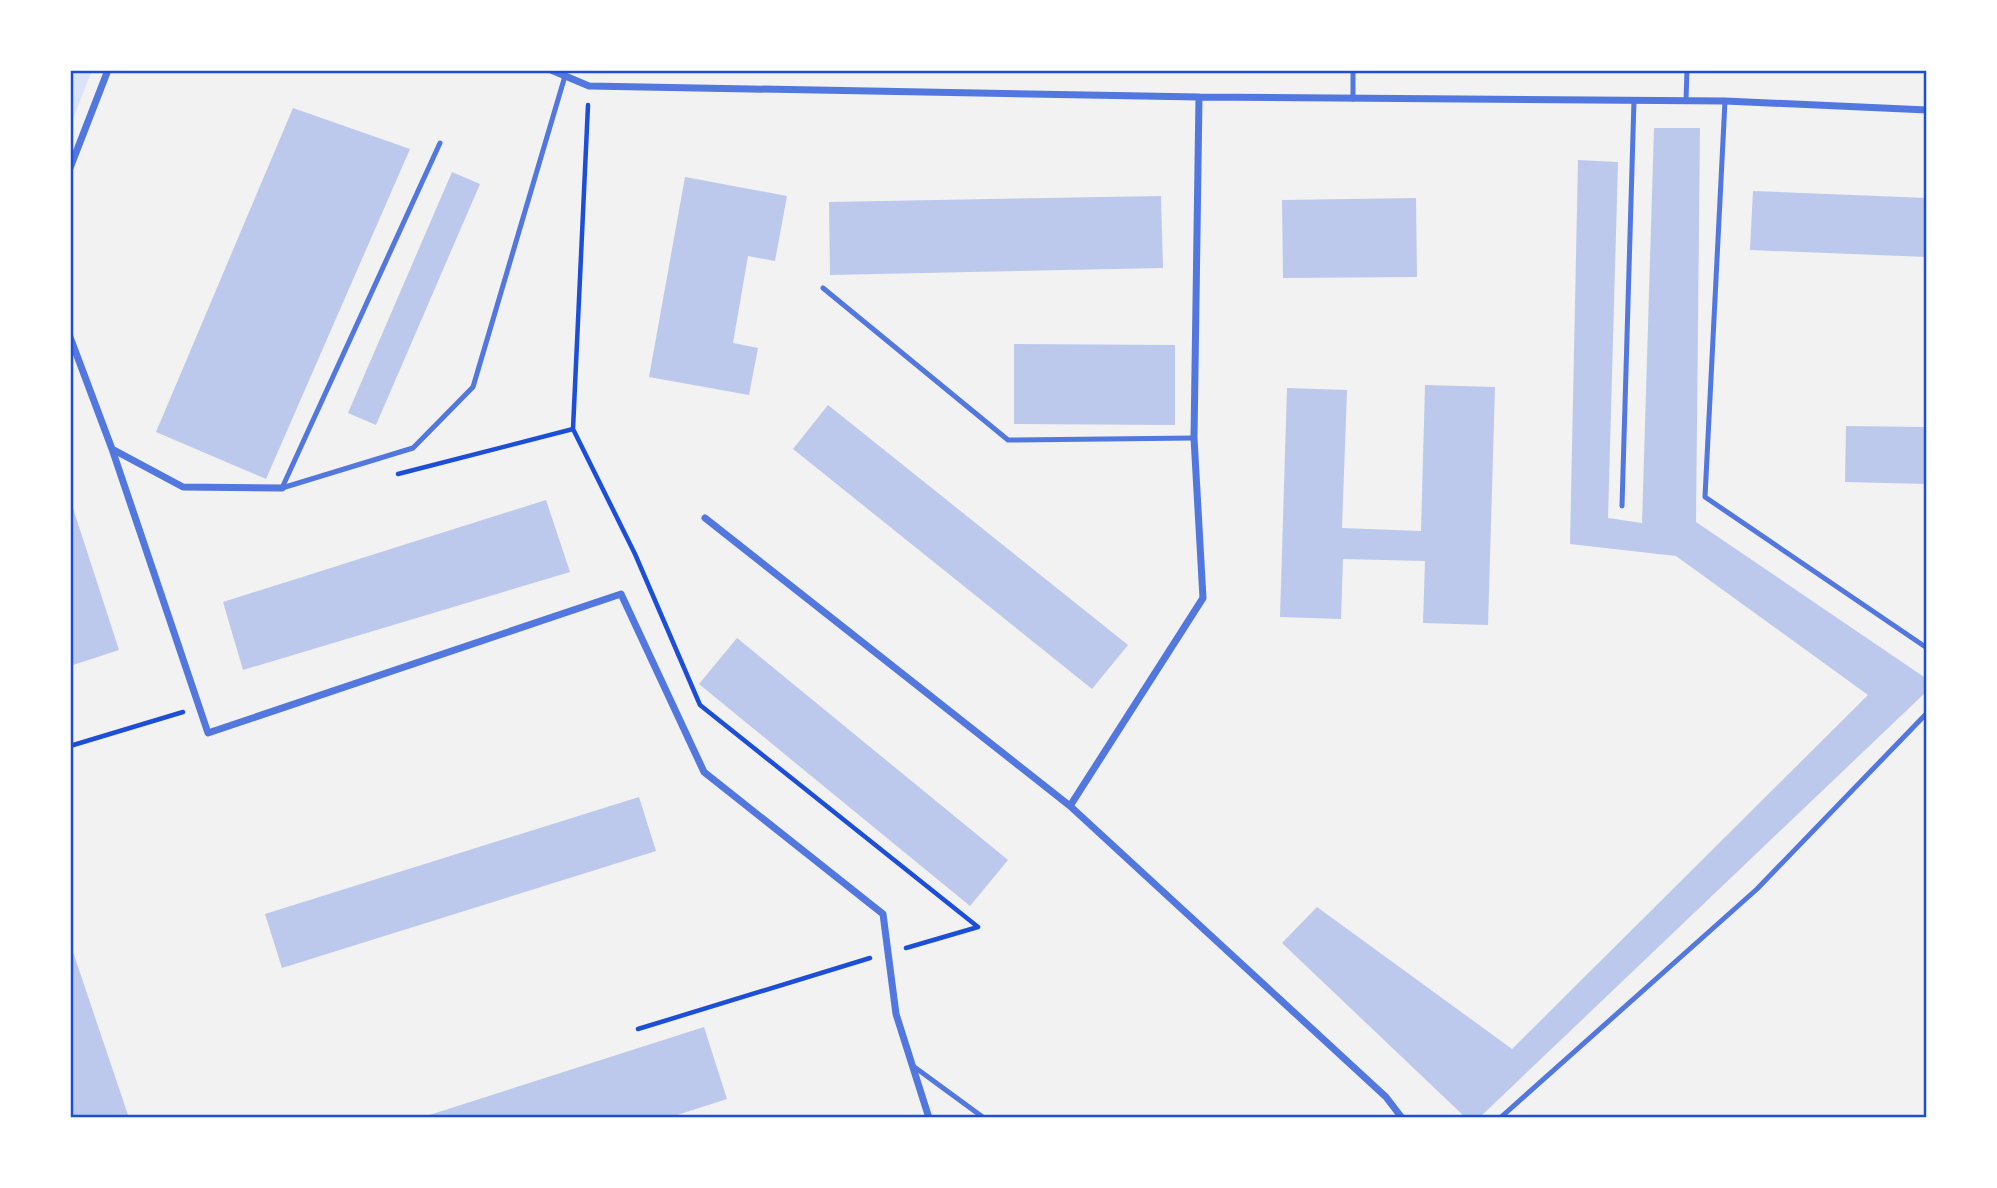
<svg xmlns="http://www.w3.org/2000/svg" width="1997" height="1188" viewBox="0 0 1997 1188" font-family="'PT Sans Narrow',sans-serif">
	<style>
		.green { fill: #dbe4f7 }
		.building { fill: #bdc9ec }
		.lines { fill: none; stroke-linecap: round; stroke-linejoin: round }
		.path { stroke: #1d4ed8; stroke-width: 4.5 }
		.service { stroke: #5277de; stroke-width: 5 }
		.minor { stroke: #5277de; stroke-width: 7 }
		.neatline { fill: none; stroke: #1d4ed8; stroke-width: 2.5 }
	</style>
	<rect width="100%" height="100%" fill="#f2f2f2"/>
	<path class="green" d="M70,70H92L70,127Z"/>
	<path class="building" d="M293,108L410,149L266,479L156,432Z
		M1654,128H1700L1696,522L1927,679V691L1479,1118H1466L1282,943L1317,907L1512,1049L1868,695L1676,556L1570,544L1578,160L1618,162L1608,518L1642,523Z
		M452,172L480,184L376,425L348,413Z
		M685,177L787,196L775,261L748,256L733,343L758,348L749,395L649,377Z
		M1753,191L1927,198V257L1750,250Z
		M1161,196L1163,268L830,275L829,202Z
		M1416,198L1417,277L1283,278L1282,200Z
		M1014,344L1175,345V425L1014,424Z
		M1425,385L1495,387L1488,625L1423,623L1425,561L1343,559L1341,619L1280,617L1287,388L1347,390L1342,528L1421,531Z
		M828,405L1128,645L1092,689L793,449Z
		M1846,426L1927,427V484L1845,482Z
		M70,499L119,650L70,666Z
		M546,500L570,572L243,670L223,602Z
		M737,638L1008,860L970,906L699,684Z
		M639,797L656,851L282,968L265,914Z
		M70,943L129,1118H70Z
		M704,1027L727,1099L668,1118H420Z"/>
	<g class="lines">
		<path class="path" d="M588,105L573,429L635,554L700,705L978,927L906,948
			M398,474L573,429
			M70,746L183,712
			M638,1029L870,958"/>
		<path class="service" d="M1353,70V99
			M1686,100L1687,70
			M1725,101L1705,497L1927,648
			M823,288L1008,440L1194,438
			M282,488L413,448L473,387L565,76
			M282,488L440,143
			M1622,506L1634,100
			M913,1066L984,1118
			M1500,1118L1757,889L1927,713"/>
		<path class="minor" d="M551,70L589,86L1199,97
			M70,168L108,70
			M70,337L112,449L183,487L282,488
			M112,449L208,733L621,594L704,772L883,914L896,1014L929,1118
			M705,518L1070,806L1386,1097L1402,1118
			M1070,806L1203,598L1194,438L1199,97L1725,101L1927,110"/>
	</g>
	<rect width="1997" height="1188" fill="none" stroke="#ffffff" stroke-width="144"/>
	<rect x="72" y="72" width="1853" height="1044" class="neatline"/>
</svg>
